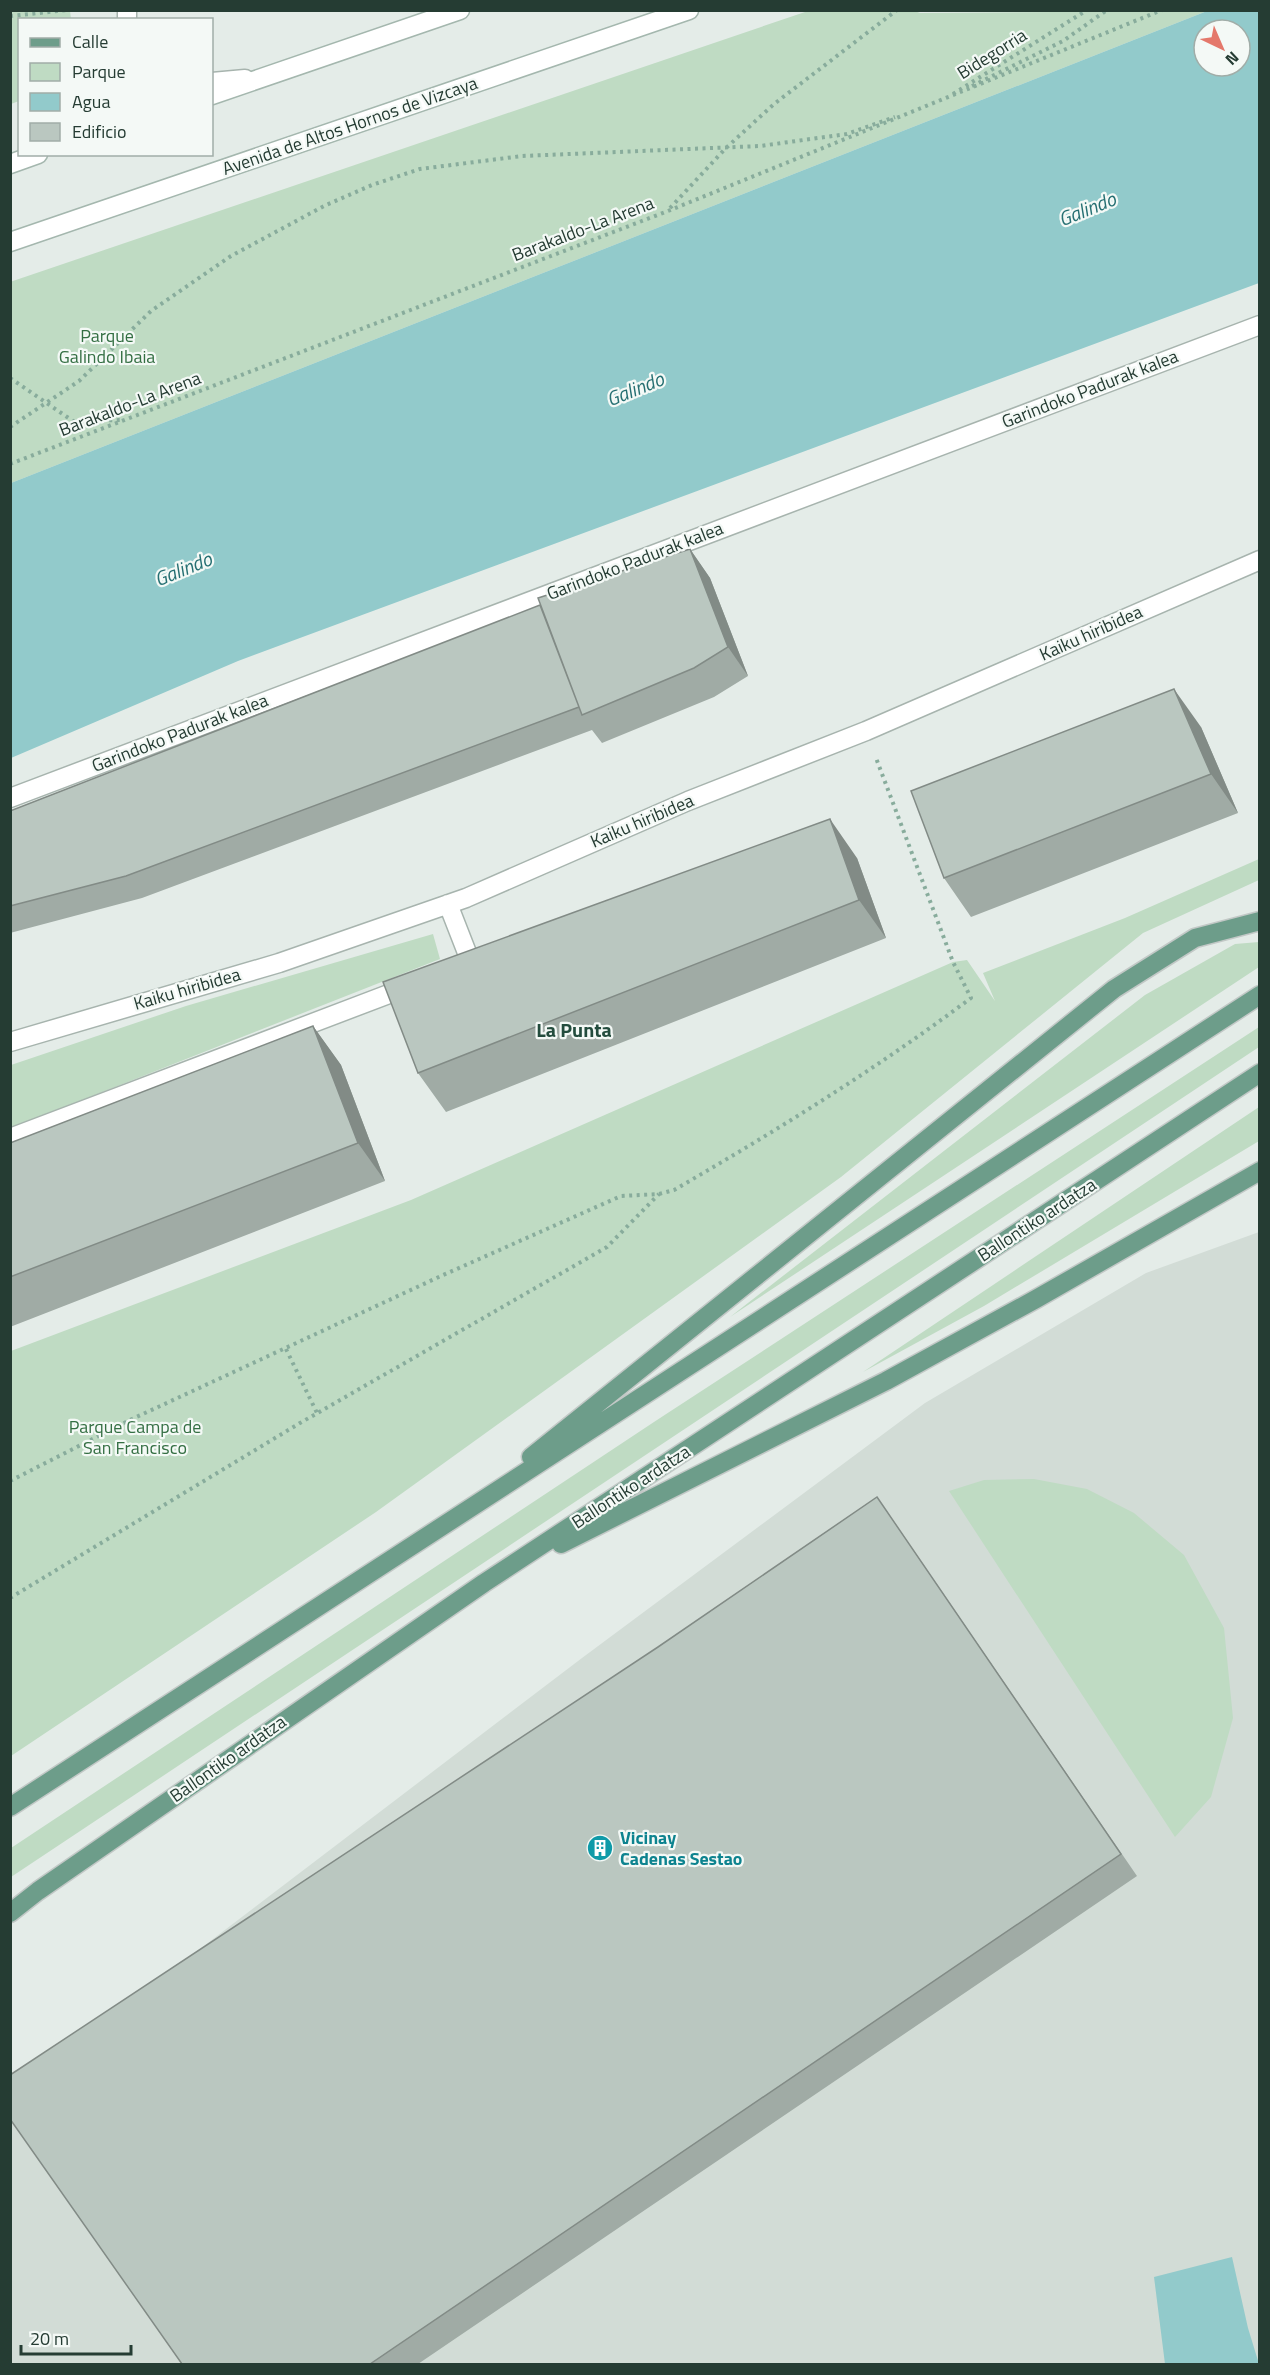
<svg xmlns="http://www.w3.org/2000/svg" width="1270" height="2375" viewBox="0 0 1270 2375" font-family="'Titillium Web',sans-serif">
	<style>
		.built { fill: #d2dcd6 }
		.green { fill: #bfdbc3 }
		.water { fill: #92cacb; fill-rule: evenodd }
		.lines { fill: none; stroke-linecap: round; stroke-linejoin: round }
		.street-casing { stroke: #a7b4ae; stroke-width: 21 }
		.secondary-casing { stroke: #a4b7ae; stroke-width: 21 }
		.primary-casing { stroke: #c2c8c6; stroke-width: 21 }
		.path { stroke: #88ac9c; stroke-width: 4; stroke-dasharray: 3 4.5; stroke-linecap: butt }
		.street { stroke: #fff; stroke-width: 18 }
		.secondary { stroke: #fff; stroke-width: 18 }
		.primary { stroke: #6d9d8a; stroke-width: 18 }
		.wall { fill: #a0aba5 }
		.shaded-wall { fill: #828b86 }
		.building { fill: #bac7c0; stroke: #828b86; stroke-width: 1.5 }
		.labels { text-anchor: middle; stroke-width: 4.5; stroke-linejoin: round; paint-order: stroke }
		.street-label { font-size: 18px; fill: #253c33; stroke: #f4f9f6 }
		.park-label { font-size: 18px; fill: #346f43; stroke: #f4f9f6 }
		.culture-label { font-size: 18px; font-weight: bold; fill: #0d838f; stroke: #f4f9f6; text-anchor: start }
		.water-label { font-size: 20px; font-style: italic; fill: #256f72; stroke: #f4f9f6 }
		.neighbourhood-label { font-size: 20px; font-weight: bold; fill: #234c3d; stroke: #f4f9f6 }
	</style>
	<rect width="100%" height="100%" fill="#e4ece8"/>
	<path class="built" d="M1259,1232V2364H11V2082L146,1990L582,1658L925,1403L1146,1273Z"/>
	<path class="green" d="M912,10L920,13L1207,11L11,483L10,282L808,11Z
		M10,11H70L71,19L20,20L19,101L11,104Z
		M1259,859V880L1143,933L841,1177L376,1512L11,1756V1351L411,1200L953,962L967,960L995,1001L983,973L1125,918Z
		M433,934L440,959L11,1128V1065L186,1006Z
		M1259,942V967L730,1317L1145,995L1235,944Z
		M1259,1027V1047L11,1877V1848L657,1420Z
		M1259,1107V1141L984,1306L863,1372Z
		M1034,1479L1087,1489L1134,1513L1184,1555L1224,1628L1233,1718L1211,1797L1175,1837L949,1491L984,1480Z"/>
	<path class="water" d="M1207,11H1259V283L238,661L11,758V483ZM1204,30H1240V66H1204Z
		M1232,2257L1248,2328L1259,2364H1165L1154,2277Z"/>
	<g class="lines">
		<g class="street-casing">
			<path id="street" d="M127,10V20
				M212,82L245,79
				M10,798L1260,325
				M448,904L471,963
				M10,1042L279,963L466,898L688,801L866,731L1260,560
				M10,1138L410,986"/>
		</g>
		<g class="secondary-casing">
			<path id="secondary" d="M212,95L460,10
				M10,164L38,154
				M10,242L689,10"/>
		</g>
		<g class="primary-casing">
			<path id="primary" d="M531,1457L1114,989L1195,938L1260,921
				M561,1544L886,1381L1036,1299L1260,1171
				M10,1807L1260,995
				M10,1913L38,1891L484,1583L1260,1073"/>
		</g>
		<path class="path" d="M10,16L68,10
			M972,86L1063,41L1107,10
			M953,94L1087,10
			M670,208L726,148L774,104L897,10
			M10,378L73,421L123,420
			M10,427L79,381L151,311L231,256L324,206L372,185L420,169L522,156L760,146L847,134L895,117
			M10,464L668,211L1162,10
			M286,1349L317,1413
			M10,1481L130,1420L441,1276L621,1196L659,1194L674,1190C776,1131 876,1069 971,998L953,962L876,758
			M10,1598L300,1423L607,1247L659,1194"/>
		<use href="#street" class="street"/>
		<use href="#secondary" class="secondary"/>
		<use href="#primary" class="primary"/>
	</g>
	<path class="wall" d="M690,549L710,578L748,676L714,697L602,743L592,730L142,898L10,933V811Z
		M1201,727L1238,813L971,917L944,878Z
		M857,858L886,938L446,1112L418,1073Z
		M313,1026L341,1065L385,1181L10,1327V1143Z
		M877,1497L1137,1876L418,2364H182L658,1647Z"/>
	<path class="shaded-wall" d="M690,549L710,578L748,676L728,647Z
		M1174,689L1201,727L1238,813L1211,774Z
		M830,819L857,858L886,938L859,900Z
		M313,1026L341,1065L385,1181L358,1143Z"/>
	<path class="building" d="M690,549L728,647L694,668L582,715L538,598Z
		M540,605L579,707L126,876L10,906V811Z
		M1174,689L1211,774L944,878L911,791Z
		M830,819L859,900L418,1073L383,982Z
		M313,1026L358,1143L10,1277V1143Z
		M877,1497L1121,1854L370,2364H182L10,2119V2075L658,1647Z"/>
	<defs>
		<g id="building-disc" transform="scale(1.35)"><circle r="9.5" fill="#0f9aa8" stroke="#f4f9f6"/><path d="M-4-6H4V6H1V3H-1V6H-4ZM-2.5-4.3h1.7v1.8h-1.7ZM.8-4.3h1.7v1.8H.8ZM-2.5-1h1.7V.8h-1.7ZM.8-1h1.7V.8H.8Z" fill="#fff"/></g>
	</defs>
	<g fill-rule="evenodd">
		<use href="#building-disc" x="600" y="1848"/>
	</g>
	<g class="labels">
		<g class="street-label">
			<text transform="translate(992 54) rotate(-32)" y="6">Bidegorria</text>
			<text transform="translate(350 126) rotate(-19)" y="6">Avenida de Altos Hornos de Vizcaya</text>
			<text transform="translate(583 229) rotate(-21)" y="6">Barakaldo-La Arena</text>
			<text transform="translate(1090 389) rotate(-21)" y="6">Garindoko Padurak kalea</text>
			<text transform="translate(130 404) rotate(-21)" y="6">Barakaldo-La Arena</text>
			<text transform="translate(635 561) rotate(-21)" y="6">Garindoko Padurak kalea</text>
			<text transform="translate(1091 633) rotate(-24)" y="6">Kaiku hiribidea</text>
			<text transform="translate(180 733) rotate(-21)" y="6">Garindoko Padurak kalea</text>
			<text transform="translate(642 821) rotate(-23)" y="6">Kaiku hiribidea</text>
			<text transform="translate(187 989) rotate(-16)" y="6">Kaiku hiribidea</text>
			<text transform="translate(1037 1220) rotate(-33)" y="6">Ballontiko ardatza</text>
			<text transform="translate(631 1487) rotate(-33)" y="6">Ballontiko ardatza</text>
			<text transform="translate(228 1759) rotate(-35)" y="6">Ballontiko ardatza</text>
		</g>
		<g class="park-label">
			<text x="107" y="342">Parque<tspan x="107" dy="21">Galindo Ibaia</tspan></text>
			<text x="135" y="1433">Parque Campa de<tspan x="135" dy="21">San Francisco</tspan></text>
		</g>
		<g class="culture-label">
			<text x="620" y="1844">Vicinay<tspan x="620" dy="21">Cadenas Sestao</tspan></text>
		</g>
		<g class="water-label">
			<text transform="translate(1087 209) rotate(-22)" y="7">Galindo</text>
			<text transform="translate(635 389) rotate(-22)" y="7">Galindo</text>
			<text transform="translate(183 569) rotate(-22)" y="7">Galindo</text>
		</g>
		<g class="neighbourhood-label">
			<text x="574" y="1037">La Punta</text>
		</g>
	</g>
	<rect width="1270" height="2375" fill="none" stroke="#253c33" stroke-width="24"/>
	<rect x="18" y="18" width="195" height="138" fill="#f4f9f6" stroke="#a1ada8" stroke-width="1.5"/>
	<rect x="30" y="38" width="30" height="9" fill="#6d9d8a" stroke="#a1ada8" stroke-width="1.5"/>
	<text x="72" y="48" font-size="18" fill="#253c33">Calle</text>
	<rect x="30" y="63" width="30" height="18" fill="#bfdbc3" stroke="#a1ada8" stroke-width="1.5"/>
	<text x="72" y="78" font-size="18" fill="#253c33">Parque</text>
	<rect x="30" y="93" width="30" height="18" fill="#92cacb" stroke="#a1ada8" stroke-width="1.5"/>
	<text x="72" y="108" font-size="18" fill="#253c33">Agua</text>
	<rect x="30" y="123" width="30" height="18" fill="#bac7c0" stroke="#a1ada8" stroke-width="1.5"/>
	<text x="72" y="138" font-size="18" fill="#253c33">Edificio</text>
	<g transform="translate(1222 48) rotate(136)"><circle r="28" fill="#f4f9f6" stroke="#a1ada8" stroke-width="1.5"/>
	<path d="M0-4.5L10 22L0 15L-10 22Z" fill="#e4786b"/>
	<text y="-9" font-size="16" font-weight="bold" text-anchor="middle" fill="#253c33">N</text>
	</g>
	<path d="M21 2345v9h110v-9" fill="none" stroke="#253c33" stroke-width="3"/>
	<text x="30" y="2345" font-size="18" fill="#253c33" stroke="#f4f9f6" stroke-width="4.5" paint-order="stroke">20 m</text>
</svg>
